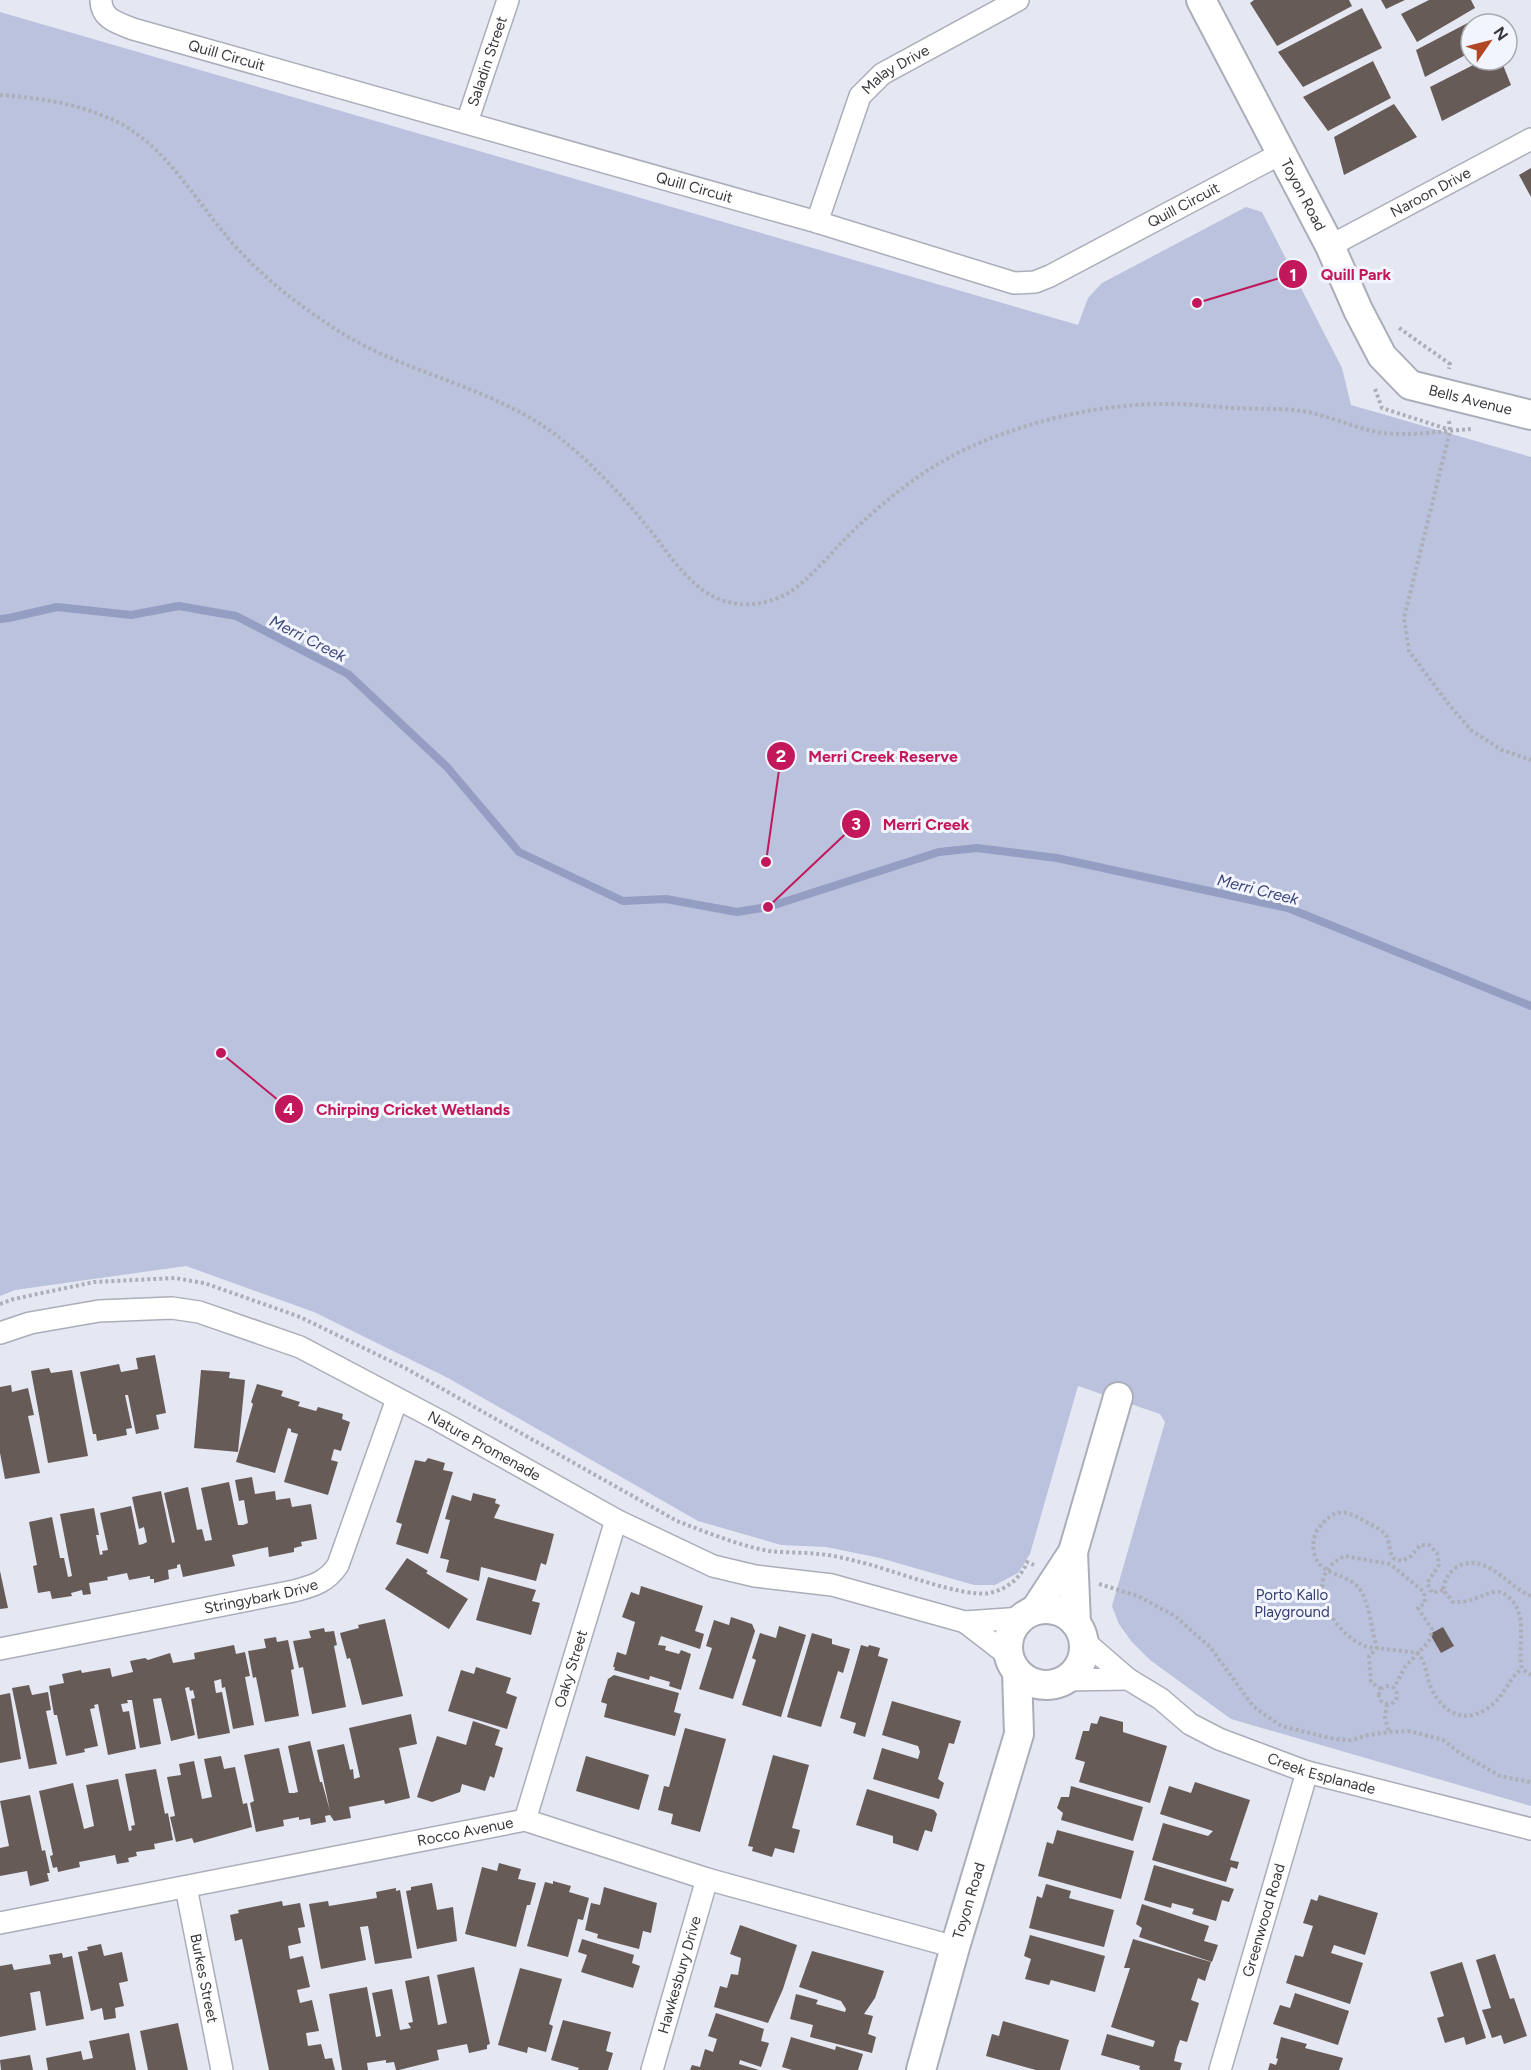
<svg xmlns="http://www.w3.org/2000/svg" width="1531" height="2070" viewBox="0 0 1531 2070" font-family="Figtree,sans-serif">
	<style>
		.green { fill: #bbc2de }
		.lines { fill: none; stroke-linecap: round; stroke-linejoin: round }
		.stream { stroke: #949dc2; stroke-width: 8 }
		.building { fill: #675b58 }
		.street-casing { stroke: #abaeb9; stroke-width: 24 }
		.secondary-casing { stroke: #abaeb9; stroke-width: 32 }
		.path { stroke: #adafb8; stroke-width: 4; stroke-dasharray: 3 3; stroke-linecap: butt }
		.street { stroke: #fff; stroke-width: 21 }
		.secondary { stroke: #fff; stroke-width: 28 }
		.labels { text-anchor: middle; stroke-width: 6; stroke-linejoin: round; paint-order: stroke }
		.street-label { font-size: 15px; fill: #393a3e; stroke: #f2f5fe }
		.park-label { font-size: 15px; fill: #353e6f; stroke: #f2f5fe }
		.water-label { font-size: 16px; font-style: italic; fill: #3c4578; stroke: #f2f5fe }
		.leader { fill: none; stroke: #c2185b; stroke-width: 2 }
		.callout-dot { fill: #c2185b; stroke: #f2f5fe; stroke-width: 2 }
		.mark-label { font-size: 18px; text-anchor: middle; font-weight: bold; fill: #fff }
		.callout-label { font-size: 16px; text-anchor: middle; font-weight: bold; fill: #c2185b; stroke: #f2f5fe; stroke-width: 6; stroke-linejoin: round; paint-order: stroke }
	</style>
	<rect width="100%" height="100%" fill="#e5e8f3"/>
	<path class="green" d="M0,12L1078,325L1088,298L1102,283L1246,207L1262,212L1342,368L1351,405L1531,457V1806L1231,1719L1150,1660L1131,1641L1119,1624L1112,1606L1165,1422L1160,1414L1078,1386L1030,1554L1018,1573L995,1585H974L880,1558L826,1547L781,1545L698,1521L448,1378L314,1312L186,1266L15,1290L0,1296Z"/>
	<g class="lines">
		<path class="stream" d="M0,619L9,618L57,607L131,615L179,606L236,616L348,674L447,767L519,852L623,901L666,899L737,912L768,907L939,852L977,848L1057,858L1288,908L1531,1006"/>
	</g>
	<path class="building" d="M1254,0H1349L1352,6L1277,46L1250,3Z
		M1381,0H1405L1386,9Z
		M1429,0H1471L1475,8L1417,42L1401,14Z
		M1362,8L1382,48L1303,87L1278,52Z
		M1481,16L1484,24H1471V52L1425,77L1416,50Z
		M1483,60H1501L1511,85L1442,121L1430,87Z
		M1373,61L1391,98L1328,131L1303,97Z
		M1394,104L1417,137L1344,175L1334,137Z
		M1531,168V197L1519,175Z
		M155,1355L166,1413L156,1415L159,1429L136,1434L128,1395H125L132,1428L126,1429L127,1435L97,1441L96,1434H93L80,1372L119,1364L121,1372L138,1369L136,1358Z
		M49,1368L51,1373L72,1370L88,1456L48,1463L31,1371Z
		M201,1370L230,1372L229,1378L245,1380L238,1452L194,1448Z
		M257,1384L283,1391L281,1396L300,1402L298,1406L316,1411L318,1407L343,1414L342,1419L350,1422L341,1451L334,1449L331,1460L338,1462L328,1495L284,1482L298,1434L291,1432V1429L288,1428L275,1473L236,1462L253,1404L251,1402Z
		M11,1385L12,1392L28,1388L34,1415L28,1416L40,1473L5,1479L0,1453V1387Z
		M428,1458L445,1463L443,1470L453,1472L428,1554L396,1544L402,1524L396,1522L415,1460L425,1462Z
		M252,1477L255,1494L275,1491L276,1500L290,1498L292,1507L311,1504L317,1539L301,1542L302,1546L294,1548V1552L269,1557L268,1547L232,1555L235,1566L183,1577L180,1564L177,1565V1568L168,1570L169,1579L154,1583V1579H150V1576L129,1580L127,1573L107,1577L108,1580L89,1583L91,1594L83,1595L82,1590L71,1593L72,1596L52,1599L50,1591L38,1593L33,1566L37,1565L29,1522L52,1517L60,1558H64L68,1577L72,1576L60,1514L94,1508L99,1535H96L100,1555L103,1554L102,1551L108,1550L100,1513L131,1506L139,1545L143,1544L147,1542L144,1527L139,1529L132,1497L161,1491L172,1543L175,1542L164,1493L188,1487L197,1530L202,1529L205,1541L212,1540L201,1488L229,1482L238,1525H243L248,1523L244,1500L239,1501L235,1480Z
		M473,1493L496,1499L495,1503L500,1505L494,1518L554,1534L546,1565L541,1563L536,1581L481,1567L479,1581L446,1572L449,1560L440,1558L450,1520L445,1519L452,1495L471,1501Z
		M407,1558L428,1571L426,1573L468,1599L449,1629L385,1589Z
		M0,1571L8,1608L0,1609Z
		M488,1577L536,1590L532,1601L540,1603L531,1635L476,1620Z
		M641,1586L703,1606L695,1631L704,1634L700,1649L661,1636L658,1645L666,1646L665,1650L679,1654L681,1650L691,1654L681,1690L669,1686L670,1682L650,1676L649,1680L614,1670L615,1667H613L617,1652L626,1655L635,1622L622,1617L631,1592L639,1595Z
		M731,1617L752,1624L755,1631L733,1699L699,1689L712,1648L706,1646L714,1620L729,1625Z
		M385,1619L403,1696L362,1705L350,1658L347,1659L340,1633L359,1628L358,1625Z
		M779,1626L806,1635L781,1717L742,1705L756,1660L752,1658L760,1633L776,1638Z
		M1443,1627L1454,1646L1441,1653L1430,1634Z
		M324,1628L325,1632L334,1631L337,1645L334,1646L346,1707L312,1714L303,1667L299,1668L293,1641L311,1638L309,1631Z
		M812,1633L832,1639V1644L850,1649L843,1673L838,1671L821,1727L787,1717Z
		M276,1637L277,1642L288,1640L294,1669L291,1670L299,1716L265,1722L256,1677L253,1678L248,1651L266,1648L264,1639Z
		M234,1645L236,1654L245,1652L250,1676L245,1677L254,1725L233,1729L225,1687L222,1688L221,1679L214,1681L216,1693L222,1692L230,1733L198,1739L191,1699L195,1698L193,1690L190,1691L189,1687L185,1688L195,1735L171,1741L161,1698L153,1699L161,1744L140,1748L132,1700H127L128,1703L121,1704L123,1712L129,1711L136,1749L108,1755L98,1704L94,1705L95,1708L90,1709L98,1746L84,1749L85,1752L66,1756L57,1715H54L49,1686L64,1683L62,1674L81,1670L82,1673L110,1668L112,1677L133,1672L130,1661L145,1658L148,1660L170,1653L173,1663L195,1659L194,1653Z
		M861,1645L868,1647L869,1645L880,1648L878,1656L888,1659L865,1737L853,1733L856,1723L840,1718Z
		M476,1667L511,1678L506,1693L517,1697L507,1729L448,1711L461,1670L474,1674Z
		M614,1675L679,1693L674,1712L681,1714L675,1736L604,1717L607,1704L601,1702L608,1679Z
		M29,1685L32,1695L48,1692L51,1710L46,1711L57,1764L29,1769L12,1688Z
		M10,1693L21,1759L0,1763V1695Z
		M892,1701L961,1721L954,1744L949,1743L938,1779L944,1783L939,1799L873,1779L882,1748L918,1759L920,1752L918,1746L882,1735Z
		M411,1714L417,1744L399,1748L410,1798L385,1804L384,1800L349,1807L351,1818L334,1821L330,1815L325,1816L326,1822L311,1825L310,1818L299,1820V1817L283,1820L284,1826L256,1832L250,1803L254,1801L244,1755L279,1748L289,1793H294L298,1792L288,1746L310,1741L320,1782H322L330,1811L317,1750L344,1744L350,1770L353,1769L354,1779L360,1777L349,1728Z
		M1100,1716L1123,1722V1732L1167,1746L1150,1803L1079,1782L1085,1762L1075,1759L1083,1731H1089L1091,1723L1097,1724Z
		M473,1721L500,1730L495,1745L503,1748L494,1778L490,1776L485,1791L462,1784L460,1792L432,1802L417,1797L437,1736L466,1745Z
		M685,1728L726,1739L700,1832L671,1824L673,1814L658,1810L664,1786L669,1787Z
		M773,1755L809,1765L792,1828L800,1830L794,1853L775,1848L772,1857L752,1851L753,1847L748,1846Z
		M221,1756L224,1769L235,1767L243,1804L247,1803L252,1827L194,1843L192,1838L176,1842L170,1817L175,1816L167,1777L181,1775L179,1764L194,1761L202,1799L212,1797L204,1759Z
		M586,1756L649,1775L639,1810L576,1791Z
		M156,1769L165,1814L168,1813L173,1840L154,1844L155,1849L136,1852L137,1856L128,1858L129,1862L117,1864L115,1855L79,1862L80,1867L58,1872L57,1867L53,1868L50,1856L53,1855L39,1791L73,1783L84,1829L94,1826L86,1785L118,1779L129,1831L132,1830L131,1826L135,1825L125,1774Z
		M1195,1782L1250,1800L1230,1860L1239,1862L1237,1869L1231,1867L1226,1882L1152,1860L1163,1823L1208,1836L1213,1831L1160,1814L1169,1786L1191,1793Z
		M1071,1786L1143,1807L1133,1841L1061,1820L1063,1813L1057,1808L1061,1797H1069Z
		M867,1789L934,1810L937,1814L932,1832L925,1830L918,1851L893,1843V1836L856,1825Z
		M30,1795L42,1851L45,1850L50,1873H47L49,1881L30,1886L27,1871L0,1876V1848L9,1846L0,1801Z
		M1057,1830L1134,1851L1121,1899L1038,1876L1047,1842L1053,1844Z
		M499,1863L521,1869L518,1879L536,1883L530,1905H527L516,1947L465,1934L482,1867L497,1871Z
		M1154,1865L1234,1889L1229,1902L1222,1900L1216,1921L1192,1914L1194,1909L1172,1903L1171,1908L1144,1900Z
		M553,1881L571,1886L569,1892L589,1898L583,1920L578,1919L568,1957L527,1946L545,1882L553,1884Z
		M432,1883L437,1910L453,1907L457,1941L417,1949L406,1891L411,1890V1887Z
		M1046,1884L1071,1891L1069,1898L1114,1910L1104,1947L1029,1928L1037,1896L1042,1898Z
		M604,1887L657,1903L651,1933L643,1931L639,1949L597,1938L598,1934L585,1930L591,1903L600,1905Z
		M396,1888V1891L400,1890L412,1958L375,1964L368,1926L360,1927L366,1960L321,1969L309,1904L328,1901L329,1906L377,1898L376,1892Z
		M1319,1895L1378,1913L1365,1955L1334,1945L1331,1953L1363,1963L1350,2004L1286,1983L1295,1955L1303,1957L1313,1926L1303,1923L1311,1899L1317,1901Z
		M282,1901L283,1906L300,1903L305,1927L298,1928L301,1943L288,1946L290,1959L303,1956L310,1987L297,1990L300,2003L312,2000L319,2031L306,2033L308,2046L321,2044L325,2059L332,2058L335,2070H269L242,1939L235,1941L230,1915L239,1913L238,1910Z
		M1142,1904L1209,1926L1204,1941L1218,1945L1212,1962L1139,1937L1142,1928L1136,1924Z
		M740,1925L797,1945L783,1989L768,2023L714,2007L720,1986L727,1988L731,1974L738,1975L741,1958L730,1954Z
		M1030,1935L1105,1956L1095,1992L1051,1980L1049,1985L1025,1979L1031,1959L1024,1956Z
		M582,1939L634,1955L632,1963L640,1966L633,1988L581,1972L587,1955L578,1952Z
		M1133,1939L1211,1962L1205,1981L1198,1978L1191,2000L1199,2003L1187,2042L1180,2040L1177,2048L1174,2061L1182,2063L1180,2070H1141L1139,2069L1140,2066L1101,2055L1107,2034L1153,2047L1155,2041L1111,2027L1130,1968H1124Z
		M101,1944L104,1956L122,1952L128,1981L119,1983L124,2006L115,2008L116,2018L104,2020L102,2008L91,2011L78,1952L88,1950L87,1947Z
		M812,1951L884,1971L875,1998L864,2014L873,2016L868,2034L876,2037L872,2053L810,2037L813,2025L790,2019L796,1994L818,2000L816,2004L845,2012L846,2009L841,2001L799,1987Z
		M62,1953L63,1958L72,1956L84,2019L46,2026L40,1991L34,1992L30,1993L36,2030L0,2037V1966L12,1964L14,1970L51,1964L49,1955Z
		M1495,1954L1510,1999L1514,1998L1527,2036L1504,2044L1501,2035L1492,2038L1482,2010L1491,2008L1476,1960Z
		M1462,1962L1486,2038L1466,2045L1464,2037L1445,2043L1437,2018L1444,2016L1430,1972Z
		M474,1967L490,2044L487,2045V2049L469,2053L467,2044L437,2050L439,2060L399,2070H396L394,2062L386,2063V2060L367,2063L368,2070H342L329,1994L367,1987L376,2037L381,2036L372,1993L392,1989L400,2030L411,2028L408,2023L413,2022L405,1981L429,1976L438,2025L447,2023L437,1975Z
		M520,1968L562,1979L549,2024L553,2026L546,2052L528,2047L527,2053L498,2045Z
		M1295,1993L1349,2011L1338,2045L1273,2024L1280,2005L1290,2008Z
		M716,2013L764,2029L761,2041L769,2043L761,2067L740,2060L739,2064L759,2070H690L692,2065L700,2067L705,2049L713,2052L717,2039L708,2036Z
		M563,2020L611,2032L606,2051L613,2053L608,2070H578L579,2068L551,2060Z
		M1003,2021L1069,2040L1060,2070H1036L986,2056L992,2034L999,2036Z
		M178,2023L188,2070H148L140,2031Z
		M129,2033L136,2070H48L46,2058L81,2051L83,2060L93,2058L89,2041Z
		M791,2037L835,2050L836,2046L863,2054L858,2070H792L782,2067Z
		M1281,2037L1307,2044L1305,2048L1343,2058L1339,2070H1268L1270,2063L1276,2065L1278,2059L1276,2058Z
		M30,2055L33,2070H1L0,2060Z"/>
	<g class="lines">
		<g class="street-casing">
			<g id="street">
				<path id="s1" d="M101,0C101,19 118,23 133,29L817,222L1014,283L1035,282L1050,276L1280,154"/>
				<path id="s2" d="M467,122L508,0"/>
				<path id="s3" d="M817,222L860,96L882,74L1018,0"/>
				<path id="s4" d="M1330,246L1531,139"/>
				<path id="s5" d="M0,1333L30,1323L99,1311L172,1308L199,1312L300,1347L440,1421L616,1520L713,1566L755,1576L832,1585L965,1622L1021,1618"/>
				<path d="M965,1622L1009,1656"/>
				<path id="s6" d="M1084,1641L1128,1679L1161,1699L1190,1724L1219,1739L1307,1772L1531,1829"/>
				<path id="s7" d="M0,1649L294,1591C313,1586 327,1582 338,1565L397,1399"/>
				<path d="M1065,1680L1128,1679"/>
				<path id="s8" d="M525,1820L616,1520"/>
				<path id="s9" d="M186,1887L222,2070"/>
				<path id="s10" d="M0,1923L525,1820L707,1879L955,1947"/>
				<path id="s11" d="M652,2070L707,1879"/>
				<path id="s12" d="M1220,2070L1307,1772"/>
			</g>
		</g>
		<g class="secondary-casing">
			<g id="secondary">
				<path id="s13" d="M1201,0L1330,246L1358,310L1382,356L1410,385L1531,415"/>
				<path d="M1073,1552L1076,1623"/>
				<circle cx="1046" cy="1647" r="38"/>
				<path d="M1035,1610L1073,1552L1118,1397"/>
				<path id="s14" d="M921,2070L955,1947L1019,1734L1017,1672"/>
			</g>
		</g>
		<path class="path" d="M0,95C43,98 87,105 125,126C167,151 194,197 224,233C253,269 290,299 328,324C399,374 491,384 560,438C591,463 620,493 645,524C670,553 691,595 732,603C751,607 773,602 790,592C811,578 828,556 846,538C884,500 929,464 979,443C1040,418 1106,403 1172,404C1193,404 1213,407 1233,408C1255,409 1280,408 1302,411C1327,415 1352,427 1377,432C1408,437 1441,431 1472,429
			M1399,328L1450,364L1449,369
			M1375,389L1382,408L1447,429
			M1449,421L1450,431L1404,618L1409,651L1450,706L1472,731L1502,750L1531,760
			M0,1304L14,1299L94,1282L175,1278L204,1283L300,1317L407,1369L677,1521C706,1532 737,1545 769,1551C785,1553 803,1552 819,1554C833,1555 847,1559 860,1562C890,1569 963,1598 989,1593C1006,1590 1021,1578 1027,1562L1034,1565
			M1099,1584L1138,1596L1175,1616L1210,1647L1253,1706L1281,1726L1334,1739L1351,1740L1369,1735L1389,1732L1409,1731L1421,1734L1443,1740L1460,1753L1500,1776L1531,1782
			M1443,1590L1432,1593L1427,1583L1439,1565L1437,1553L1429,1545H1420L1411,1556L1402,1561L1393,1558C1388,1550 1391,1539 1384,1533C1380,1529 1373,1526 1368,1523C1346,1510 1335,1506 1318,1529C1313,1536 1312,1547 1315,1556C1321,1575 1345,1573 1358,1587C1370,1600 1371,1631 1377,1648L1418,1653C1427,1664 1426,1676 1431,1688C1445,1717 1470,1726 1495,1702C1506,1692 1509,1678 1522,1669
			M1531,1596C1506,1586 1486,1551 1457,1567C1448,1573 1445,1580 1443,1590L1453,1602C1471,1603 1478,1596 1493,1592C1498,1591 1503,1592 1506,1595C1531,1614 1516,1644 1522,1669L1531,1675
			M1379 1695a9 9 0 1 1 18 0a9 9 0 1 1-18 0Z
			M1381,1689L1371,1682L1369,1656L1377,1648C1349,1649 1314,1604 1324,1576C1328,1566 1336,1561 1344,1556L1390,1564L1424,1592L1425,1603L1418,1608L1432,1629L1429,1641L1405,1667L1394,1688
			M1387,1704L1385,1718L1389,1732"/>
		<use href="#street" class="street"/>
		<use href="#secondary" class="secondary"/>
	</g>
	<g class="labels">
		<g class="street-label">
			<text dy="5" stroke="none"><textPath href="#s1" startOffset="144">Quill Circuit</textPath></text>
			<text dy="5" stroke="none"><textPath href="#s2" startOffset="64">Saladin Street</textPath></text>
			<text dy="5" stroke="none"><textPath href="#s3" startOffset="178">Malay Drive</textPath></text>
			<text dy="5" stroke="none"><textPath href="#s1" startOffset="630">Quill Circuit</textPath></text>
			<text dy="5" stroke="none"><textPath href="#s4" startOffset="114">Naroon Drive</textPath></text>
			<text dy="5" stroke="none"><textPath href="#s13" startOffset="220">Toyon Road</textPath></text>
			<text dy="5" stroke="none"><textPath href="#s1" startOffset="1152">Quill Circuit</textPath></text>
			<text dy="5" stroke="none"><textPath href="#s13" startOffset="502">Bells Avenue</textPath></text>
			<text dy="5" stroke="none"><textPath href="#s5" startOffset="518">Nature Promenade</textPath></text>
			<text dy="5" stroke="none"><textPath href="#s7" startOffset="266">Stringybark Drive</textPath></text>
			<text dy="5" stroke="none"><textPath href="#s8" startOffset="158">Oaky Street</textPath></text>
			<text dy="5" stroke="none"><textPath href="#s6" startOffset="276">Creek Esplanade</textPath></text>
			<text dy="5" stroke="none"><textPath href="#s10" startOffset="474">Rocco Avenue</textPath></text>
			<text dy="5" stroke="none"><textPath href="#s14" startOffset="176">Toyon Road</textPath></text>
			<text dy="5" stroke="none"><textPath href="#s12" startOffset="156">Greenwood Road</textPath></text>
			<text dy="5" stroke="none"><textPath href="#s11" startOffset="99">Hawkesbury Drive</textPath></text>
			<text dy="5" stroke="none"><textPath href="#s9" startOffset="93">Burkes Street</textPath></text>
		</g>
		<g class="park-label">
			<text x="1292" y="1600">Porto Kallo<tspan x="1292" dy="17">Playground</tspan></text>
		</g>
		<g class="water-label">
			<text transform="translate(308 638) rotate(27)" y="6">Merri Creek</text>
			<text transform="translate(1258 889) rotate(14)" y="6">Merri Creek</text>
		</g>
	</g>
	<path class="leader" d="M1197 303L1293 274M766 862L781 756M768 907L856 824M221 1053L289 1109"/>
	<g class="callout-dot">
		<circle cx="1197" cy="303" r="6"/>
		<circle cx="766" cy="862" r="6"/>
		<circle cx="768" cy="907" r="6"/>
		<circle cx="221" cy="1053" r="6"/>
		<circle cx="1293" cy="274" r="15"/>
		<circle cx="781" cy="756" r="15"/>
		<circle cx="856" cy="824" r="15"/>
		<circle cx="289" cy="1109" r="15"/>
	</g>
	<g class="mark-label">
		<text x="1293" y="281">1</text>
		<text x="781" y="762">2</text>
		<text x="856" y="830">3</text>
		<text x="289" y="1115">4</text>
	</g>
	<g class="callout-label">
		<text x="1356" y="280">Quill Park</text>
		<text x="883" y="762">Merri Creek Reserve</text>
		<text x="926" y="830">Merri Creek</text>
		<text x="413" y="1115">Chirping Cricket Wetlands</text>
	</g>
	<g transform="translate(1489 42) rotate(55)"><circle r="28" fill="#f2f5fe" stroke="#a8aab1" stroke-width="1.5"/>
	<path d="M0-4.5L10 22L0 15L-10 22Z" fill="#b04826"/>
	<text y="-9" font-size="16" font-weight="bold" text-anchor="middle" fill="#393a3e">N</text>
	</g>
</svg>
